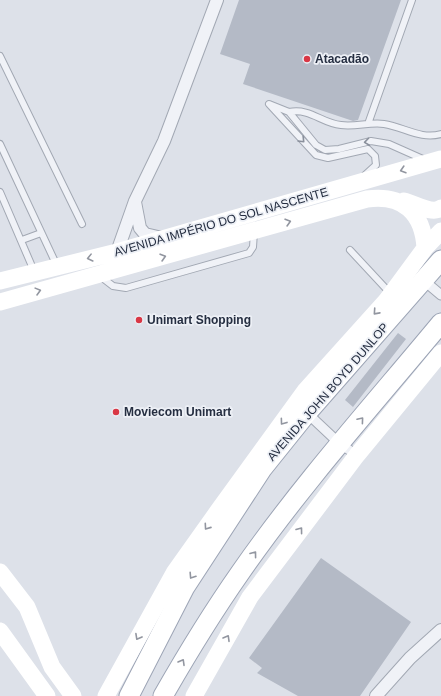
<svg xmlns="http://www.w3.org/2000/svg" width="441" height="696" viewBox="0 0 441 696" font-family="Arial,sans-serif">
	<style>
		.building { fill: #b4bac6 }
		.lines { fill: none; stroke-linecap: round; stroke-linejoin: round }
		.service-casing { stroke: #a2a8b3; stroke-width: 8 }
		.pedestrian-casing { stroke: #a2a8b3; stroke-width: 11 }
		.minor-casing { stroke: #a2a8b3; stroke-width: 14 }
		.primary-casing { stroke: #9ca4b5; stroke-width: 21 }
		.service { stroke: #f0f2f7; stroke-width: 6 }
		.pedestrian { stroke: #f0f2f7; stroke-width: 9 }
		.minor { stroke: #f0f2f7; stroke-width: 12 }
		.secondary { stroke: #fff; stroke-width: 17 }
		.primary { stroke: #fff; stroke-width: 19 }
		.oneway { stroke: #8a909c }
		.oneway2 { stroke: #9296a0 }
		.poi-dot { fill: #d93745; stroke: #edf0f6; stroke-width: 1.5 }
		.labels { text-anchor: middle; stroke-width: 3.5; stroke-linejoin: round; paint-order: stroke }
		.poi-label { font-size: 12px; font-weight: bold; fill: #252e41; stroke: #edf0f6; text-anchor: start }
		.street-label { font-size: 12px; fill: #252e41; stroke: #edf0f6 }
	</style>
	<rect width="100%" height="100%" fill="#dde1e9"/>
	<path class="building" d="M239,0H401L358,120L353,121L243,84L250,64L220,54Z
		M398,333L406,339L353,407L345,400Z
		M321,558L411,622L360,696H298L257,673L262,668L249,658Z"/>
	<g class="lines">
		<g class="service-casing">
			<path id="service" d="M0,56L82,224
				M289,112C311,108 321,123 341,125C355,127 370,122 384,124C404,127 421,140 441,134
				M368,124L412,0
				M0,144L57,266
				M365,175L376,165L375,156L368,149L328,158L316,155L269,104L289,112L316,145L325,150L339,149L371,141L389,144L425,160
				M0,192L34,271
				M22,240L41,233
				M350,250L390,293
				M100,276L113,286L126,288L249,253L253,247L254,232"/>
		</g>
		<g class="pedestrian-casing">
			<path id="pedestrian" d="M422,279L441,295
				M306,412L340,444L357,455"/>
		</g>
		<g class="minor-casing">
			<path id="minor" d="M135,202L140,228L145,234L162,238
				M117,252L135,201L164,141L217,0
				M376,696L410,658L441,630"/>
		</g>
		<g class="primary-casing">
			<path id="primary" d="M129,696L185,587L262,469L307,413L441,260
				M163,696C187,654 212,613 240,573C301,485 373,405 441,323"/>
		</g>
		<use href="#service" class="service"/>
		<use href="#pedestrian" class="pedestrian"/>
		<use href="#minor" class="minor"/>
		<path class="secondary" d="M404,201C414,203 432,215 441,208
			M0,281L117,252L441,159
			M0,302L367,199C403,194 423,213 425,248
			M0,572L27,607L52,667L73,696
			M0,631L47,696
			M106,696L174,573L218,511L305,391L386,301L425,248L441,231
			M194,696L250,597L357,455L441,353"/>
		<use href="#primary" class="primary"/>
	</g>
	<defs><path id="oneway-chevron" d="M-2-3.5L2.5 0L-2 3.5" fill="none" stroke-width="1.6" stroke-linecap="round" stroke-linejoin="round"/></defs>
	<g class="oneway">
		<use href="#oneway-chevron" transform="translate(302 140) rotate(46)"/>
		<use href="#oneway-chevron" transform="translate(367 142) rotate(172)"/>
	</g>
	<g class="oneway2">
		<use href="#oneway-chevron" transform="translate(403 170) rotate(163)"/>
		<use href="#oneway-chevron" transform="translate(288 222) rotate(-16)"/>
		<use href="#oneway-chevron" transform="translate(163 257) rotate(-16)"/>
		<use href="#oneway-chevron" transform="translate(90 258) rotate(166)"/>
		<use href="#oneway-chevron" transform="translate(38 291) rotate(-15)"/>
		<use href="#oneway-chevron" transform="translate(376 312) rotate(132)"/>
		<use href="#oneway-chevron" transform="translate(361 420) rotate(-50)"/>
		<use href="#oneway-chevron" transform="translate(283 422) rotate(126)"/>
		<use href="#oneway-chevron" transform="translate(207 527) rotate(125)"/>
		<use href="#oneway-chevron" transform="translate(300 530) rotate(-53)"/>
		<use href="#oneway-chevron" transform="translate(254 554) rotate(-53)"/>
		<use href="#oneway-chevron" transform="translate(192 576) rotate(123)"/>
		<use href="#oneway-chevron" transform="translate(138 637) rotate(119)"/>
		<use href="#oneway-chevron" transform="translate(227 638) rotate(-60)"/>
		<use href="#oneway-chevron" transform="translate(182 662) rotate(-60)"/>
	</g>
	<g class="poi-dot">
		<circle cx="307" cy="59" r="4"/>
		<circle cx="139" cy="320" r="4"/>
		<circle cx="116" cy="412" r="4"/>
	</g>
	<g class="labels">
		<g class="poi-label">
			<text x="315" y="63">Atacadão</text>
			<text x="147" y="324">Unimart Shopping</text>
			<text x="124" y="416">Moviecom Unimart</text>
		</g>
		<g class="street-label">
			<text transform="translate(221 222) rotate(-16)" y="4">AVENIDA IMPÉRIO DO SOL NASCENTE</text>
			<text transform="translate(328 392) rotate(-49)" y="4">AVENIDA JOHN BOYD DUNLOP</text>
		</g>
	</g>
</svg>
